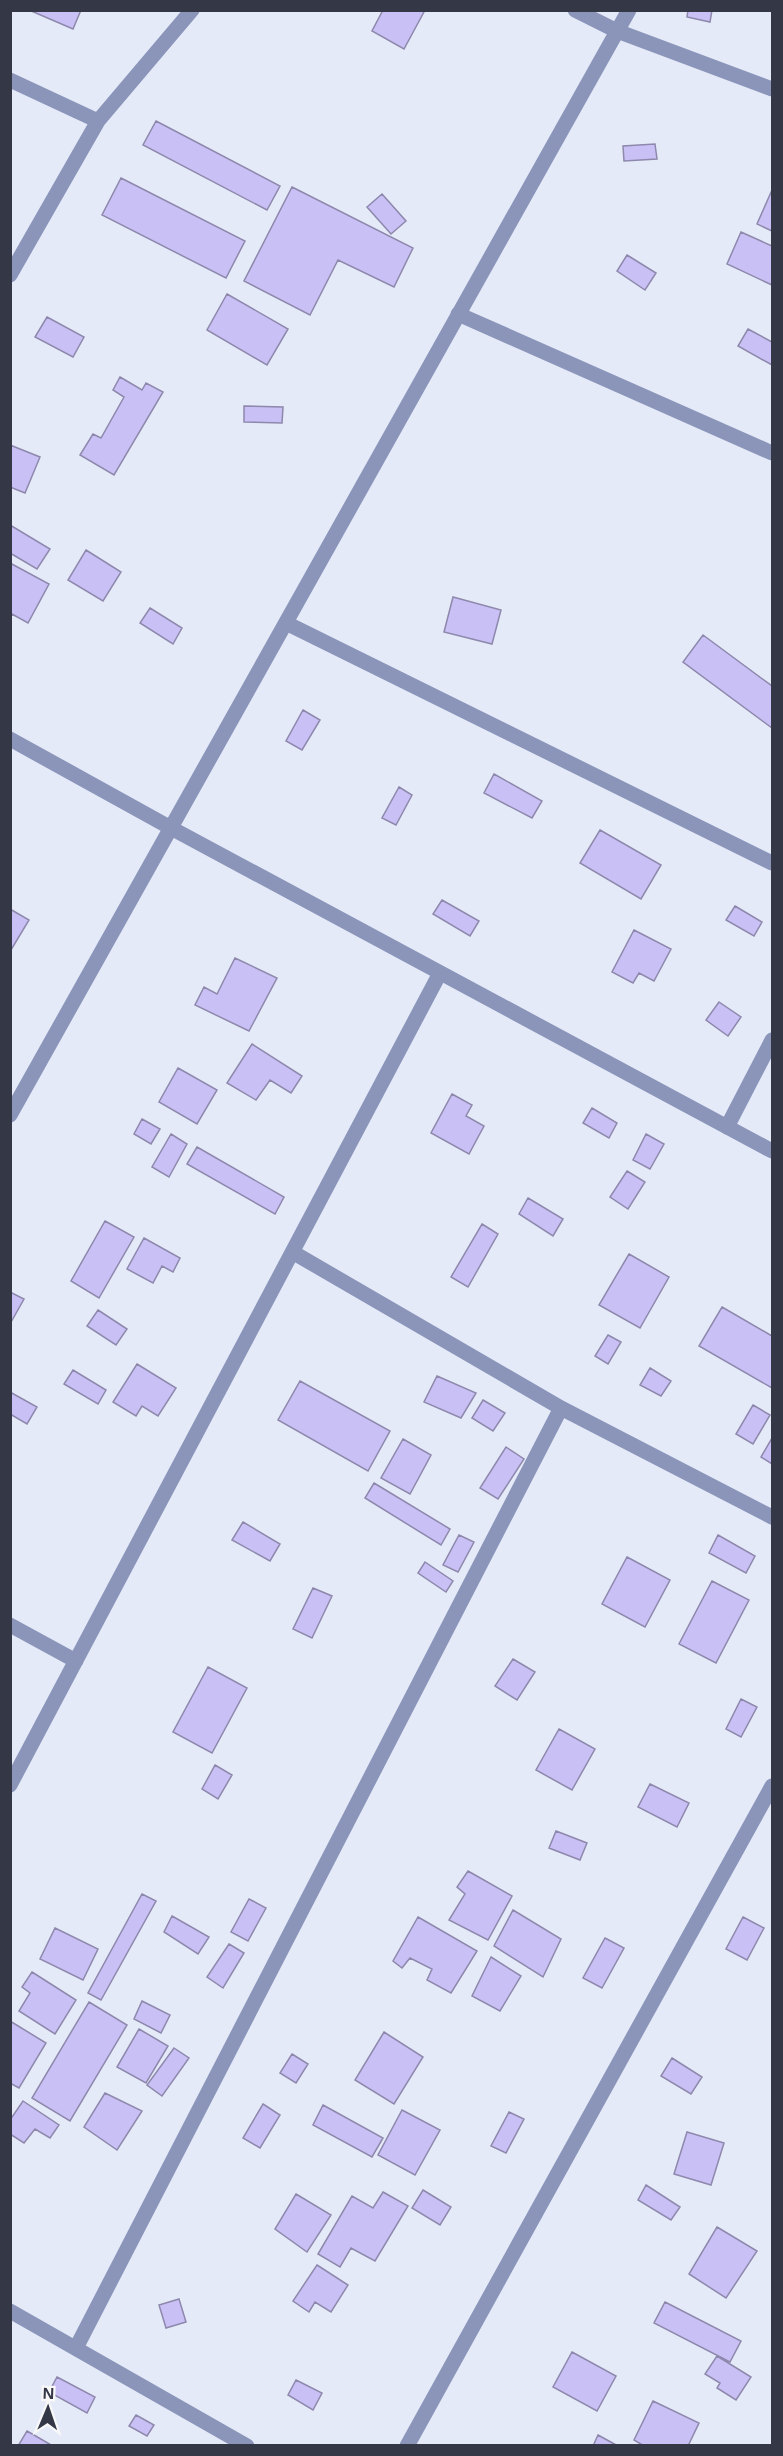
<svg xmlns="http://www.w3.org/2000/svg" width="783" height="2456" viewBox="0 0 783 2456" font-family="Helvetica,sans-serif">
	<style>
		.building { fill: #c9c1f5; stroke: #8d88ac; stroke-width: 1.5 }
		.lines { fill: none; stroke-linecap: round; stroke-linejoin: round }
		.minor { stroke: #8a95b9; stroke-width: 15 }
	</style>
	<rect width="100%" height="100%" fill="#e5eaf9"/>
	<path class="building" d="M29,10H81L73,29Z
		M383,10H425L404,49L372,31Z
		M688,10H712L710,22L687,17Z
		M156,121L280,186L267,210L143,145Z
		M655,144L657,159L624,161L623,146Z
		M121,178L245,241L226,278L102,215Z
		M292,187L413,248L394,287L338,260L310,315L244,281Z
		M772,190V231L757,224Z
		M382,194L406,221L391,234L367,207Z
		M741,232L772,246V285L727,264Z
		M627,255L656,273L645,290L617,271Z
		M227,294L288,329L267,365L207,330Z
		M47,317L84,337L73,357L35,337Z
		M748,329L772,342V365L738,346Z
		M120,377L142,390L146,383L163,392L114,475L80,455L93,434L101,438L124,397L113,390Z
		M244,406L283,407L282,423L244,422Z
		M10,445L40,457L25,493L10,487Z
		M10,525L50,549L37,569L10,553Z
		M86,550L121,572L103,601L68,580Z
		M10,563L49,584L28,623L12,614L10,617Z
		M453,597L501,610L492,644L444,632Z
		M150,608L182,628L173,644L140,623Z
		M703,635L772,686V728L683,662Z
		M303,710L320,720L302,750L286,741Z
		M494,774L542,801L532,818L484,793Z
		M399,787L412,795L396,825L382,818Z
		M600,830L661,865L641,899L580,863Z
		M442,900L479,921L470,936L433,914Z
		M735,906L762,922L754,936L726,920Z
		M10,909L29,920L11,950H10Z
		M634,930L671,949L654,981L639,973L633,983L612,972Z
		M235,958L277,978L249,1031L195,1005L204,987L217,994Z
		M719,1002L741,1017L728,1036L706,1020Z
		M252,1044L302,1076L291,1093L270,1080L256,1100L227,1083Z
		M178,1068L217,1090L197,1124L159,1102Z
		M452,1094L472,1105L466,1116L484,1126L469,1154L431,1133Z
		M592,1108L617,1123L609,1138L583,1123Z
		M142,1119L160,1129L151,1144L134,1134Z
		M171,1134L187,1144L169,1177L152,1167Z
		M646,1134L664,1144L650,1169L633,1160Z
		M197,1147L284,1197L275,1214L187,1164Z
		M627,1171L645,1182L628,1209L610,1197Z
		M528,1198L563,1219L553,1236L519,1214Z
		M105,1221L134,1237L99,1298L71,1281Z
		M482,1224L498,1234L468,1287L451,1277Z
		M144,1238L180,1258L173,1272L162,1266L153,1283L127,1269Z
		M629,1254L669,1277L640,1328L599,1305Z
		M10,1292L24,1299L10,1324Z
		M722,1307L772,1336V1388L699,1346Z
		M98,1310L127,1329L116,1345L87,1326Z
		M608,1335L621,1342L608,1364L595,1356Z
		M137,1364L176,1388L158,1416L142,1406L136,1416L113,1402Z
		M650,1368L671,1381L661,1396L640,1385Z
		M73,1370L106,1390L98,1404L64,1384Z
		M437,1376L476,1393L461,1418L424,1402Z
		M300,1381L390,1431L368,1471L278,1420Z
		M10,1392L37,1407L27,1424L10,1414Z
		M483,1400L505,1413L493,1431L472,1418Z
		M753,1405L770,1415L753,1444L736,1434Z
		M772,1438V1464L761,1457Z
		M403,1439L431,1455L410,1494L381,1478Z
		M506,1447L524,1459L498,1499L480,1488Z
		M374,1483L450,1529L441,1545L365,1498Z
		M243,1522L280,1544L270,1561L232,1540Z
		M459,1535L474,1542L458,1572L443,1565Z
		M718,1535L755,1556L746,1573L709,1553Z
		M627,1557L670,1580L645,1627L602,1604Z
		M425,1562L453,1581L446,1592L418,1573Z
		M712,1581L749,1600L716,1663L679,1644Z
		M313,1588L332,1596L312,1638L293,1629Z
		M513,1659L535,1672L517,1700L495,1686Z
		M208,1667L247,1688L212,1753L173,1732Z
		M741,1699L757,1707L741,1737L726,1729Z
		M559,1729L595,1749L572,1790L536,1770Z
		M215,1765L232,1775L218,1799L202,1789Z
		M650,1784L689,1803L677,1827L638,1807Z
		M556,1831L587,1843L580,1860L549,1848Z
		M468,1871L512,1896L488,1940L449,1920L465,1894L457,1887Z
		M142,1894L156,1901L101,2000L88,1993Z
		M249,1899L266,1908L248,1941L231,1932Z
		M513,1910L561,1939L543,1977L494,1946Z
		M172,1916L209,1937L198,1954L164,1932Z
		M418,1917L477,1951L451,1993L427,1980L432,1969L410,1958L402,1968L393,1961Z
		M743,1917L764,1928L747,1960L726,1949Z
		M55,1928L98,1949L83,1980L40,1959Z
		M605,1938L624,1948L602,1988L583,1978Z
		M229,1944L244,1953L223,1988L207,1977Z
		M491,1957L521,1976L500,2011L472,1996Z
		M32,1972L76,2000L55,2034L19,2011L30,1993L22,1987Z
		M142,2001L170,2015L161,2033L134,2019Z
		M89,2002L127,2025L70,2121L32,2098Z
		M10,2021L46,2043L19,2088L10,2083Z
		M139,2029L168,2046L146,2083L117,2067Z
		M384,2032L423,2057L394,2104L355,2080Z
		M174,2048L189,2058L162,2096L147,2085Z
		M292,2054L308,2064L296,2083L280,2073Z
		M672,2058L702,2077L691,2094L661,2076Z
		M105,2093L142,2111L117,2150L84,2127Z
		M23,2101L59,2125L50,2138L35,2129L24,2143L10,2134V2120Z
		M263,2104L280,2115L260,2148L243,2138Z
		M323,2105L383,2138L372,2157L313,2125Z
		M402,2110L440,2130L415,2175L378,2155Z
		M509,2112L524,2119L506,2153L491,2146Z
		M687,2132L724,2143L711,2185L674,2174Z
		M646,2185L680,2207L671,2220L638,2200Z
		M423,2190L451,2207L440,2225L412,2208Z
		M383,2192L408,2206L375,2261L351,2248L340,2267L318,2254L352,2196L373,2208Z
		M296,2194L331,2215L307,2252L275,2229Z
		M717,2227L757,2251L726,2298L689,2274Z
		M317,2265L348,2285L331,2312L315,2302L309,2312L293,2301Z
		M179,2299L186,2322L166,2328L159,2305Z
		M665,2302L741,2341L730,2362L654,2323Z
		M572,2352L616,2376L597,2411L553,2387Z
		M717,2356L751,2377L736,2400L717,2388L720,2383L705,2374Z
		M57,2377L95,2397L87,2413L49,2392Z
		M296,2380L322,2393L313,2410L288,2395Z
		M653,2401L699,2423L688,2446H644L634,2440Z
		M136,2415L154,2425L147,2436L129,2426Z
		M27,2431L53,2446H18Z
		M598,2435L618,2446H593Z"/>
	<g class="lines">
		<path class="minor" d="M575,10L617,31L772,89
			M10,80L98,121
			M10,275L98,121L192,10
			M458,314L772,453
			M286,623L772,863
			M10,739L171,828L772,1151
			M10,1115L629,10
			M727,1127L772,1040
			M294,1253L561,1408L772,1517
			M10,1625L76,1661
			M10,1785L440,973
			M10,2311L247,2446
			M76,2348L561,1408
			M407,2446L772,1786"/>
	</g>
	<rect width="783" height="2456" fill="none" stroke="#333746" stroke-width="24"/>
	<g transform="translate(48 2408) rotate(2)" stroke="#f8f8f8" stroke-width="4.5" paint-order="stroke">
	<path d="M0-4.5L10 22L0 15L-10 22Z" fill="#333746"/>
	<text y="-9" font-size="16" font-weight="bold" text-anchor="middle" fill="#333746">N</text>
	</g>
</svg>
